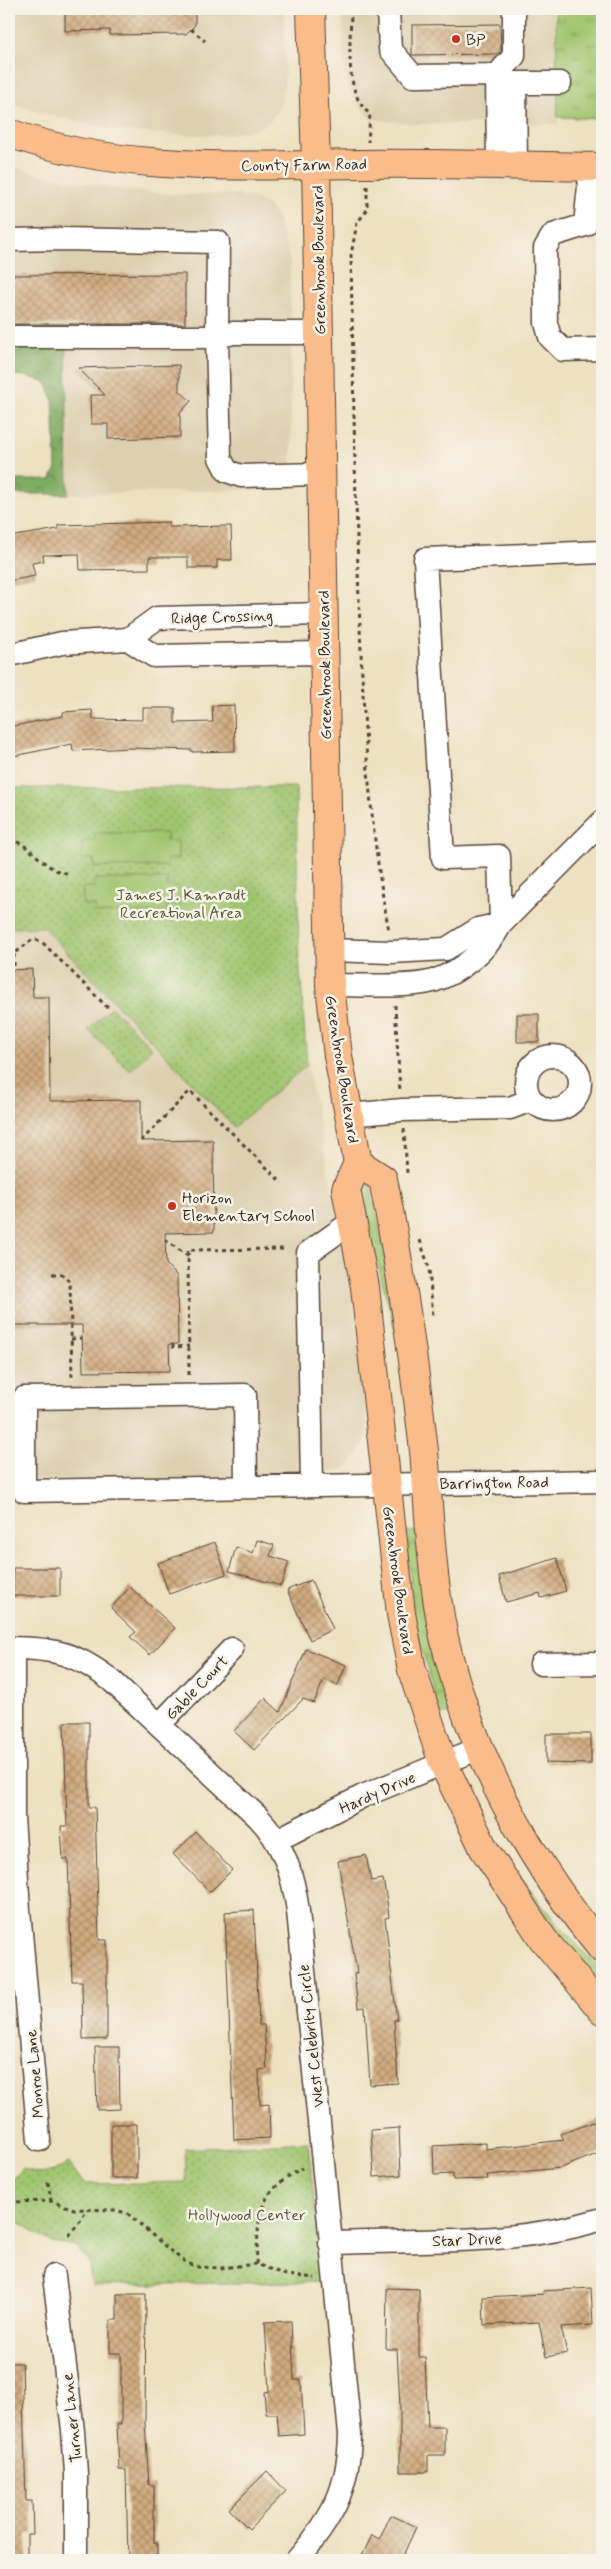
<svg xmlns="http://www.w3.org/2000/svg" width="611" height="2569" viewBox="0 0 611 2569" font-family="Mynerve,sans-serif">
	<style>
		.built { fill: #decfb1 }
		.grass { fill: url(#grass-tufts); stroke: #6e7847 }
		.forest { fill: url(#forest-crowns); stroke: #5e6a40 }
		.park { fill: url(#park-dots); stroke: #6e7847 }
		.pitch { fill: #a0c670; stroke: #6e7847 }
		.building { fill: url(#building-cross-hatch) }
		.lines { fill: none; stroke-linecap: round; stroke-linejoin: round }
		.minor-casing { stroke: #564537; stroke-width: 25 }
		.major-casing { stroke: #564537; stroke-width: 30 }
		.path { stroke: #564537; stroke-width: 3; stroke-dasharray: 4 4; stroke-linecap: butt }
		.minor { stroke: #fff; stroke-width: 22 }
		.major { stroke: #fabc8b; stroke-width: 28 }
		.poi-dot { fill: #c8321e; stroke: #f7f3e8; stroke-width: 2 }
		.labels { text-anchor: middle; stroke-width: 5; stroke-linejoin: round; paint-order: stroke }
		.poi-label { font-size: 16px; fill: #3b2a1e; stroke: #f7f3e8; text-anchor: start }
		.street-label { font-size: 16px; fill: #3b2a1e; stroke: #f7f3e8 }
		.park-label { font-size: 16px; fill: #595937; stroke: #f7f3e8 }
	</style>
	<defs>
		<pattern id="grass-tufts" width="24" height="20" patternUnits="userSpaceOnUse" patternTransform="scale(1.25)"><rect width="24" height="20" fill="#a0c670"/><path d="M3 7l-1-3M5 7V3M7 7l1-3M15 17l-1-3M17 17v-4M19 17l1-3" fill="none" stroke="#84a15b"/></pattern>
		<pattern id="forest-crowns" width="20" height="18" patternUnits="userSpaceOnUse" patternTransform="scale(1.25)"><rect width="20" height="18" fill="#80ab62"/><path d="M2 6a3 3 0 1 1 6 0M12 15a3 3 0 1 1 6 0" fill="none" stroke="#6a8b50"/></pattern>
		<pattern id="park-dots" width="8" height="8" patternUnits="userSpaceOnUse" patternTransform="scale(1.25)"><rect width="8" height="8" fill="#a0c670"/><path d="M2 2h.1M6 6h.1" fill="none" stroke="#84a15b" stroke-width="1.8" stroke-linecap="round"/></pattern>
		<pattern id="building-cross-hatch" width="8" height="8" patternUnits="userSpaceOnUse" patternTransform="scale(1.25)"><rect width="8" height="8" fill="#d1ac80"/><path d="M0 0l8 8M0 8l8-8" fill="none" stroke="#ab8c68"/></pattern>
	</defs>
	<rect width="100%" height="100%" fill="#f7f3e8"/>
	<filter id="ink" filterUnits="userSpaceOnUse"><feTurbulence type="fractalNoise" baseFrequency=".02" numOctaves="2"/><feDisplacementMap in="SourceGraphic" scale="10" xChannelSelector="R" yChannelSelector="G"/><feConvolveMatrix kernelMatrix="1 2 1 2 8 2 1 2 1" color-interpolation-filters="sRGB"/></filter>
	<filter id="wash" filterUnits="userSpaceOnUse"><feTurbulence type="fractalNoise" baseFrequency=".0096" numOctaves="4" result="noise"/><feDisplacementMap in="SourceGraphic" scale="20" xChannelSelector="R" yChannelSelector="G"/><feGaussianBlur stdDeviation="1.12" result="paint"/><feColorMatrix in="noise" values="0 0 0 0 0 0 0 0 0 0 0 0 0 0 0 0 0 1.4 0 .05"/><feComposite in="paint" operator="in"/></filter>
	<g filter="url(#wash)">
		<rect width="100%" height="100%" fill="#eee1c2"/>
		<path class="built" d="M9,9H284L285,74L281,107L269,122L257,129L224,135H187L119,131L44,114L9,102Z
			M342,9H556L558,124H414L372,119L355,102L346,80L344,66Z
			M9,165L37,174L117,189L183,195L234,194L257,199L268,205L277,217L290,260L292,489L68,494L66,348H9Z
			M43,927L233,1126L307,1065L352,1285L368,1436L353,1462L344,1469L301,1478L9,1480V928Z"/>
		<path class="grass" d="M556,9H602V119L558,117Z
			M370,1185L384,1249L395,1331L358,1188Z
			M418,1531L453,1711L440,1716L414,1619L405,1532Z
			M520,1877L557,1924L602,1971V1990L549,1924L516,1879Z"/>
		<path class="forest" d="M9,348H66L68,494H9V480H50L56,468L53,401L46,382L25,376L9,375Z"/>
		<path class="park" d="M296,787L299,954L307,1065L234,1127L43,927L9,928V792L13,788Z
			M111,1007L152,1048L130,1071L88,1030Z
			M308,2142L323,2282L92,2285L88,2260L75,2246L51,2242L16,2220L9,2219V2184L23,2168C41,2179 52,2172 69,2163L84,2184L186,2182L185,2149Z"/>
		<path class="pitch" d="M95,833H166V841H178V859H167L166,866L94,867V859H82V841H94Z
			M95,879H167V886H179V904L167,905V912L95,913V905H83V887H95Z"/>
		<g id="blocks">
			<path class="building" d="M65,9H195V25L186,34L110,35V30L65,31Z
				M500,24L501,51L498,54L412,55V25Z
				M185,274V324H9V275Z
				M179,365V390L191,401L180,413V437L108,439V424H91L90,395H105L78,368Z
				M169,522V527L231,526L232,560H217V568H188V557H149V569L80,570L79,554L43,555L44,561L32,563L35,576L9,581V537L58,529V525Z
				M234,705L235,751L192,752V750L131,748L73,751L72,744L9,757V727L63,716V712L92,710L93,719L143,720V708H175V723L213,722L212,706Z
				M32,969L33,997H49L50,1101L141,1100V1141L213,1140L214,1232L165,1233L166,1264L177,1276L178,1344H169L170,1371L83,1372L82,1325H9V970Z
				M517,1014H539V1042H517Z
				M257,1540L274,1545L270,1556L289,1562L281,1586L229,1571L236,1547L253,1553Z
				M215,1542L226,1574L169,1594L158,1563Z
				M557,1558L566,1591L541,1598L540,1593L506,1602L499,1576Z
				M13,1568H60V1596H13Z
				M311,1580L333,1629L310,1640L287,1590Z
				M130,1587L175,1628L150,1655L130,1637L136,1632L111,1608Z
				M306,1649L346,1665L338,1685L324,1679L314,1703L303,1699L254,1750L234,1731L265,1698L280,1712Z
				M64,1722H89V1807H95L99,1940H107V2039L83,2040L82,1981H72L68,1859H63L61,1826H67Z
				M546,1734H591V1764L546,1763Z
				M196,1832L232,1870L210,1892L173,1854Z
				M366,1855L371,1881L383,1879L387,1901L389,1917L385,1918L397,2020H394L398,2083L370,2085L365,2007L358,2008L354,1974L357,1973L338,1861Z
				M254,1910L259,2025H264L267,2069L259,2070L260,2105L269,2104L270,2138L234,2140L225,1912Z
				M95,2047H119L120,2109L97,2110Z
				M602,2119V2152L561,2168L487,2175L488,2179L453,2180V2174L434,2175L433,2146L486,2143V2149L564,2140L561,2134Z
				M111,2124H137V2178H111Z
				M399,2128L401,2175L374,2177L371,2130Z
				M387,2288L419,2289V2357H425L428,2427H445V2455H428V2472H400V2406L397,2349H386Z
				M591,2288L593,2325L561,2327L567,2353L546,2357L539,2322L484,2325L483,2297L544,2294L543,2291Z
				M117,2294H146L145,2423L149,2485H154V2543H157V2560H128L126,2470H119L117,2424H121V2353H110V2320H117Z
				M291,2321L294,2380H301L304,2434L279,2436L277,2414H266L264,2392L269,2391L265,2322Z
				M9,2363H22L26,2501H32L33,2534H27V2560H9Z
				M267,2471L286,2491L249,2529L229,2509Z
				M391,2515L416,2527L401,2560H360L372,2535L379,2539Z"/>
		</g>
	</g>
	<g filter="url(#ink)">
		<use href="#blocks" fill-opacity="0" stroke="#564537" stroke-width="1"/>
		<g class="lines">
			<g class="minor-casing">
				<path id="minor" d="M388,9L390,49L413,76L497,75L515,83H560
					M515,83L516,166
					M498,165L497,75L514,56V9
					M591,167L585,225L553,235L545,248L546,323L550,337L563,350L602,349
					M9,240L62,239L218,242L217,337L220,458L227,471L241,476L321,474
					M9,337H217L233,333H319
					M128,639L154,656L324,653
					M9,655L62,643L128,639L157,618L323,614
					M501,924L499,856L443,858L425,559L602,552
					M328,950L391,952L446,949L478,929L501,924
					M330,985C356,985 409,988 433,981C461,972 487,950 501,924L602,822
					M526 1083a27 27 0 1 1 54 0a27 27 0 1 1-54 0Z
					M349,1115L402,1110L510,1108L531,1100
					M312,1486L308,1253L353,1221
					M246,1487L245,1395L24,1398V1491L602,1481
					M9,1648C54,1648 76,1653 112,1681L258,1817C284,1844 293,1875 298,1911L350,2434C349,2490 332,2519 297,2560
					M13,1648V1817L19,1910L39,2140
					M541,1664L602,1663
					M159,1725L232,1649
					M277,1840L363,1796L480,1748
					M330,2243C422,2239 514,2246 602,2219
					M54,2276L73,2431L76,2473V2560"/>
			</g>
			<g class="major-casing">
				<path id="major" d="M311,9L316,164L330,985L338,1056L358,1163L346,1189L365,1287L401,1614L412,1670L443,1763L484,1849L543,1939L602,2010
					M9,133C123,174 245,165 364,164C443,163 523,166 602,167
					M358,1163L383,1179C401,1270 414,1359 424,1451C430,1518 431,1588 448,1654C476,1764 531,1862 602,1949"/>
			</g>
			<path class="path" d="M351,9C351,40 343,94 370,114L368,142
				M191,29L205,41
				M367,186V210L357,223L351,255C353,370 355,485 359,600C363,710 368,822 389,931
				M9,840C32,842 43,872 68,873
				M9,954H14L33,939L41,941L108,1008
				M14,954V970
				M395,1005L400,1091
				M404,1129L407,1173
				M141,1141L190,1091L282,1183
				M165,1240L188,1256
				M420,1240L429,1268L433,1317
				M52,1274H62L70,1282L72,1377
				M71,1339L82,1338
				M173,1344V1347L189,1346
				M189,1375L188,1250L285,1249
				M48,2182L51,2201
				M9,2202L51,2201L74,2209L114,2210L127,2213L173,2253L187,2263L198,2267L221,2268L256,2264L286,2275L315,2278
				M69,2236L87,2210
				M256,2264C260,2213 254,2196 302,2168"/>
			<use href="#minor" class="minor"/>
			<use href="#major" class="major"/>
		</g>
	</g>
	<g class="poi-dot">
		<circle cx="456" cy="39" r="5"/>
		<circle cx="172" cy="1206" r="5"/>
	</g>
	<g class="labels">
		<g class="poi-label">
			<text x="466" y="45">BP</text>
			<text x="182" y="1203">Horizon<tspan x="182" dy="18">Elementary School</tspan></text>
		</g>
		<g class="street-label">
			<text transform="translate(304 164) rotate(-1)" y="6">County Farm Road</text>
			<text transform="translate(318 260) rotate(-91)" y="6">Greenbrook Boulevard</text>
			<text transform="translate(222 616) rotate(-2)" y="6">Ridge Crossing</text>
			<text transform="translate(324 665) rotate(-91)" y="6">Greenbrook Boulevard</text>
			<text transform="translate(343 1069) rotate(81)" y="6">Greenbrook Boulevard</text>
			<text transform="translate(494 1482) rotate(-1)" y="6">Barrington Road</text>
			<text transform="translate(399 1580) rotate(82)" y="6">Greenbrook Boulevard</text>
			<text transform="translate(196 1687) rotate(-46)" y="6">Gable Court</text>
			<text transform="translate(377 1792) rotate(-24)" y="6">Hardy Drive</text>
			<text transform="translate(310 2036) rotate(-96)" y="6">West Celebrity Circle</text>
			<text transform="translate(34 2074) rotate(-95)" y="6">Monroe Lane</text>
			<text transform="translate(467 2239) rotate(-2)" y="6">Star Drive</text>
			<text transform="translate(71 2418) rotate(-96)" y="6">Turner Lane</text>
		</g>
		<g class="park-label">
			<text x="181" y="900">James J. Kamradt<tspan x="181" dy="18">Recreational Area</tspan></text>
			<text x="247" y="2220">Hollywood Center</text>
		</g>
	</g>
	<rect width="611" height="2569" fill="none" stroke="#f7f3e8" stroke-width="30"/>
</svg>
